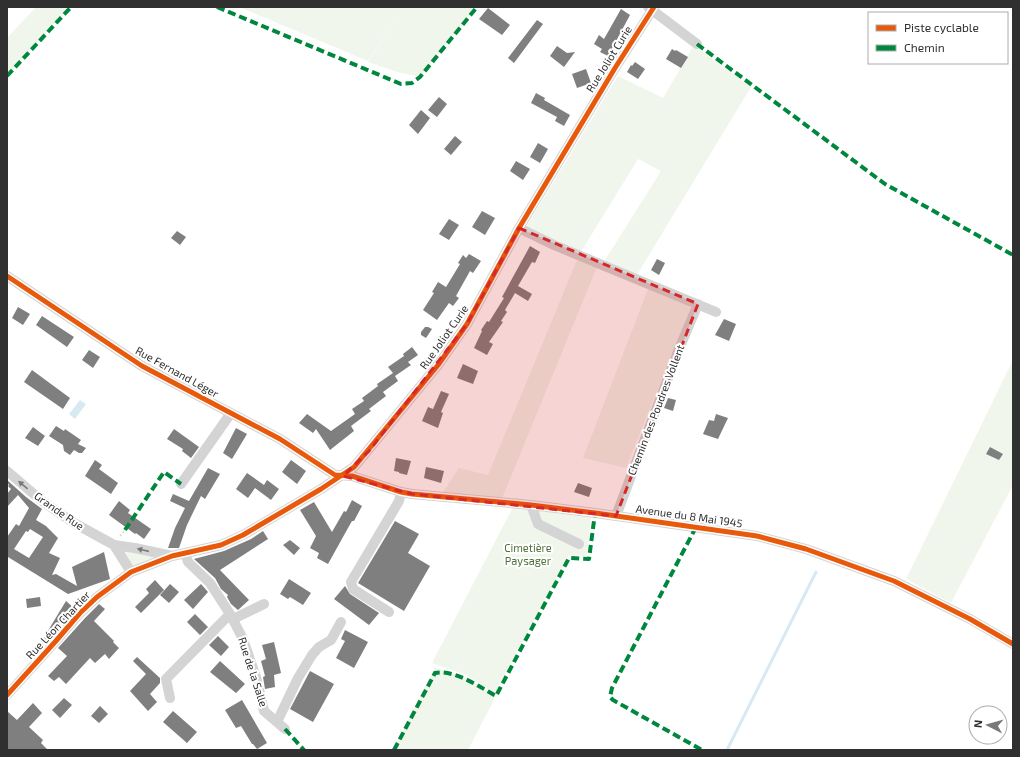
<svg xmlns="http://www.w3.org/2000/svg" width="1020" height="757" viewBox="0 0 1020 757" font-family="'Exo 2',sans-serif">
	<style>
		.green { fill: #f1f6ec }
		.water { fill: #d8e9f4 }
		.lines { fill: none; stroke-linecap: round; stroke-linejoin: round }
		.stream { stroke: #d8e9f4; stroke-width: 3 }
		.building { fill: #7f7f7f; fill-rule: evenodd }
		.path { stroke: #d4d4d4; stroke-width: 1.5; stroke-dasharray: 2 2; stroke-linecap: butt }
		.minor { stroke: #d4d4d4; stroke-width: 10 }
		.quiet { stroke: #00873e; stroke-width: 4; stroke-dasharray: 8 4; stroke-linecap: butt }
		.cycleway-casing { stroke: #fff; stroke-width: 8 }
		.cycleway { stroke: #e8590c; stroke-width: 5 }
		.oneway { fill: #7a7a7a }
		.marked { fill: #d62828; fill-opacity: 0.2; stroke: #d62828; stroke-width: 3; stroke-dasharray: 8 5; stroke-linejoin: round }
		.labels { text-anchor: middle; stroke-width: 4; stroke-linejoin: round; paint-order: stroke }
		.street-label { font-size: 11px; fill: #303030; stroke: #fff }
		.park-label { font-size: 11px; fill: #527039; stroke: #fff }
	</style>
	<rect width="100%" height="100%" fill="#fff"/>
	<path class="green" d="M36,7H70L7,75V38Z
		M239,7H476L420,77L397,72L368,62L399,13L368,61Z
		M694,45L751,87L635,278L602,265L661,171L638,159L579,255L597,267L501,501L442,494L459,468L488,475L579,255L526,227L618,76L663,98Z
		M648,289L693,302L626,468L583,458Z
		M1013,360V485L951,603L906,579Z
		M513,507L591,518L587,556L569,555L495,693L464,674L432,663Z
		M117,548L151,552L157,560L132,569Z
		M435,667L468,679L496,696L468,750H393Z"/>
	<path class="water" d="M80,400L86,404L75,419L69,414Z"/>
	<g class="lines">
		<path class="stream" d="M727,750L816,572"/>
	</g>
	<path class="building" d="M488,8L510,25L502,35L479,19Z
		M621,9L630,15L608,56L600,52L602,49L594,44L599,35L604,39Z
		M537,20L543,24L514,63L508,58Z
		M557,46L567,53L575,52L564,67L550,56Z
		M672,49L675,51L676,50L688,57L681,68L666,59Z
		M635,62L645,69L638,79L627,72L631,65L632,66Z
		M586,69L591,83L577,88L572,74Z
		M536,93L545,98L544,100L570,115L564,126L555,121L557,117L531,103Z
		M439,97L447,104L437,117L428,110Z
		M421,110L430,118L418,134L409,125Z
		M455,136L462,142L451,155L444,149Z
		M538,143L548,149L540,163L530,157Z
		M516,161L530,169L523,180L510,171Z
		M482,211L495,218L485,235L472,227Z
		M449,219L459,225L449,240L439,234Z
		M177,231L186,237L180,245L171,238Z
		M530,246L540,252L535,263L532,262L518,286L532,294L528,301L515,293L505,310L507,312L501,321L503,322L489,342L493,344L487,355L474,348L482,331L481,330L487,321L489,322L504,298L502,297Z
		M469,254L481,261L473,273L470,271L456,296L459,298L453,306L449,303L437,320L423,310L434,293L432,292L438,282L446,287L460,264L458,263L463,255L466,258Z
		M657,259L665,263L659,275L651,270Z
		M18,307L30,314L23,325L12,318Z
		M42,316L74,337L67,347L36,325Z
		M724,319L736,324L729,341L715,335Z
		M425,327H428L432,329L426,338L421,335V332Z
		M412,347L418,355L408,362L411,365L395,376L398,381L383,392L386,396L369,409L371,411L351,426L354,431L330,450L316,429L313,433L299,423L307,414L331,431L355,414L352,409L364,401L362,398L378,386L377,384L393,373L388,367L404,356L403,354Z
		M89,350L100,357L93,368L82,360Z
		M463,364L478,371L473,384L457,378Z
		M32,370L70,398L63,409L24,382Z
		M441,391L449,394L441,412L443,413L438,428L422,421L428,407L433,409Z
		M668,398L676,400L673,411L664,408Z
		M716,414L728,418L718,439L703,434L709,420L714,421Z
		M56,426L64,431L65,429L81,440L78,444L86,448L82,453H79L74,450L70,455L64,451L63,445L49,436Z
		M33,427L45,436L38,446L25,438Z
		M236,428L247,434L232,459L223,453Z
		M174,429L199,447L191,458L182,451L183,449L167,439Z
		M990,447L1003,454L999,460L986,454Z
		M396,458L411,461L407,475L399,473V472L394,471Z
		M95,460L102,465L99,469L118,483L111,494L85,476Z
		M291,460L306,471L297,484L282,472Z
		M426,467L444,471L441,483L424,478Z
		M208,468L220,474L205,499L201,496L187,525L179,548H168L175,528L185,508L170,501L173,494L189,501Z
		M247,473L264,485L267,480L279,489L271,500L255,488L248,498L236,489Z
		M7,480L26,497L42,509L36,520L46,526L58,538L49,553L60,558L52,575L56,574L77,586L72,567L104,552L110,579L68,594L8,557L7,558V537L16,524L19,526L29,508L18,495L7,507V494L11,489L8,486L9,485L7,482ZM30,529L43,537L29,558L14,549L26,531L28,532Z
		M578,483L592,488L589,497L574,492Z
		M352,500L362,506L354,521H352L348,528L328,564L317,558L319,553L310,548L316,536L300,510L314,502L332,532L344,511L346,512Z
		M119,501L130,510L128,513L151,529L144,539L136,533L135,534L109,515Z
		M395,521L419,534L408,553L430,566L404,611L358,583Z
		M263,531L268,539L220,570L249,600L238,610L231,604L227,597L228,595L221,589L215,578L194,559L224,551L251,539Z
		M290,540L300,548L294,555L283,545Z
		M289,579L311,593L303,605L290,597L288,599L280,594Z
		M155,580L164,590L141,613L135,607L149,593L146,589Z
		M170,584L179,592L169,603L160,595Z
		M201,584L208,592L193,609L184,600Z
		M345,586L350,594L379,613L369,625L334,599Z
		M40,597L41,606L27,608L26,599Z
		M66,601L75,609L37,652L49,629Z
		M99,604L105,609L94,621L114,641L113,642L119,648L109,659L105,654L95,663L90,658L66,684L59,677L54,681L48,676L67,656L58,648L85,618Z
		M195,614L208,627L200,635L187,622Z
		M345,630L368,642L354,668L336,658L345,641L341,639Z
		M218,636L229,647L221,656L209,645Z
		M274,642L281,673L274,675L275,687L265,689L263,677L265,676L261,661L266,659L262,645Z
		M137,657L160,678V683L150,694L157,702L148,711L130,691L146,674L133,661Z
		M220,661L245,684L236,693L210,672Z
		M310,671L334,684L313,722L290,709Z
		M64,698L72,705L60,718L52,710Z
		M242,700L267,743L257,749L253,744H252L241,726L236,728L225,710Z
		M33,703L42,713L29,727L43,740L41,743L48,750H7V711L17,720Z
		M100,706L108,714L99,723L91,716Z
		M173,711L197,732L187,743L163,722Z"/>
	<g class="lines">
		<path class="path" d="M120,536L125,530"/>
		<path class="minor" d="M648,7L697,44
			M519,228L554,245L716,312
			M7,276L142,366L280,439L335,475L352,476L401,492L412,494L531,505L595,513L757,536L806,549L894,581L970,619L1013,644
			M7,471L42,501L74,523L114,545L135,548L172,556
			M181,484L231,413
			M531,505L538,524L579,544
			M616,516L679,349L698,304
			M114,545L131,572
			M185,553L188,562L210,583L230,614L243,639L256,677L264,711L285,729
			M389,612L353,589L351,582L399,501L401,492
			M233,619L264,604
			M7,695L55,642L80,613L97,597L131,572L172,556L221,545L243,535L321,489L354,467L438,365L467,324L519,228L615,68L654,7
			M170,698L166,679L230,614
			M277,722L298,678L312,655L319,647L331,640L341,622"/>
		<path class="quiet" d="M217,7L401,84L412,83L420,77L477,7
			M697,44L885,184L1013,255
			M7,76L71,7
			M696,527L612,688L610,697L613,700L702,750
			M125,530L164,472L181,484
			M285,729L304,750
			M394,750L435,673C454,669 480,687 496,696L569,558L589,559L595,513"/>
		<g class="cycleway-casing">
			<path id="cycleway" d="M7,276L142,366L280,439L335,475L352,476L401,492L412,494L531,505L595,513L757,536L806,549L894,581L970,619L1013,644
				M7,695L55,642L80,613L97,597L131,572L172,556L221,545L243,535L321,489L354,467L438,365L467,324L519,228L615,68L654,7"/>
		</g>
		<use href="#cycleway" class="cycleway"/>
	</g>
	<defs><path id="oneway-solid" d="M-6-.8H1V-3.2L6.5 0L1 3.2V.8H-6Z"/></defs>
	<g class="oneway">
		<use href="#oneway-solid" transform="translate(23 485) rotate(-140)"/>
		<use href="#oneway-solid" transform="translate(143 550) rotate(-167)"/>
	</g>
	<path class="marked" d="M519,228L698,304L616,516L412,494L343,476L369,451L467,324Z"/>
	<g class="labels">
		<g class="street-label">
			<text transform="translate(609 59) rotate(-58)" y="4">Rue Joliot Curie</text>
			<text transform="translate(444 337) rotate(-55)" y="4">Rue Joliot Curie</text>
			<text transform="translate(177 372) rotate(29)" y="4">Rue Fernand Léger</text>
			<text transform="translate(656 410) rotate(-69)" y="4">Chemin des Poudres Vollent</text>
			<text transform="translate(59 511) rotate(35)" y="4">Grande Rue</text>
			<text transform="translate(689 516) rotate(8)" y="4">Avenue du 8 Mai 1945</text>
			<text transform="translate(58 625) rotate(-47)" y="4">Rue Léon Chartier</text>
			<text transform="translate(253 672) rotate(72)" y="4">Rue de la Salle</text>
		</g>
		<g class="park-label">
			<text x="528" y="552">Cimetière<tspan x="528" dy="13">Paysager</tspan></text>
		</g>
	</g>
	<rect width="1020" height="757" fill="none" stroke="#303030" stroke-width="16"/>
	<rect x="868" y="12" width="140" height="52" fill="#ffffff" stroke="#acacac"/>
	<rect x="876" y="25" width="20" height="6" fill="#e8590c" stroke="#acacac"/>
	<text x="904" y="32" font-size="12" fill="#303030">Piste cyclable</text>
	<rect x="876" y="45" width="20" height="6" fill="#00873e" stroke="#acacac"/>
	<text x="904" y="52" font-size="12" fill="#303030">Chemin</text>
	<g transform="translate(988 725) rotate(276)"><circle r="19" fill="#ffffff" stroke="#acacac"/>
	<path d="M0-3L7 15L0 10L-7 15Z" fill="#787878"/>
	<text y="-6" font-size="11" font-weight="bold" text-anchor="middle" fill="#303030">N</text>
	</g>
</svg>
